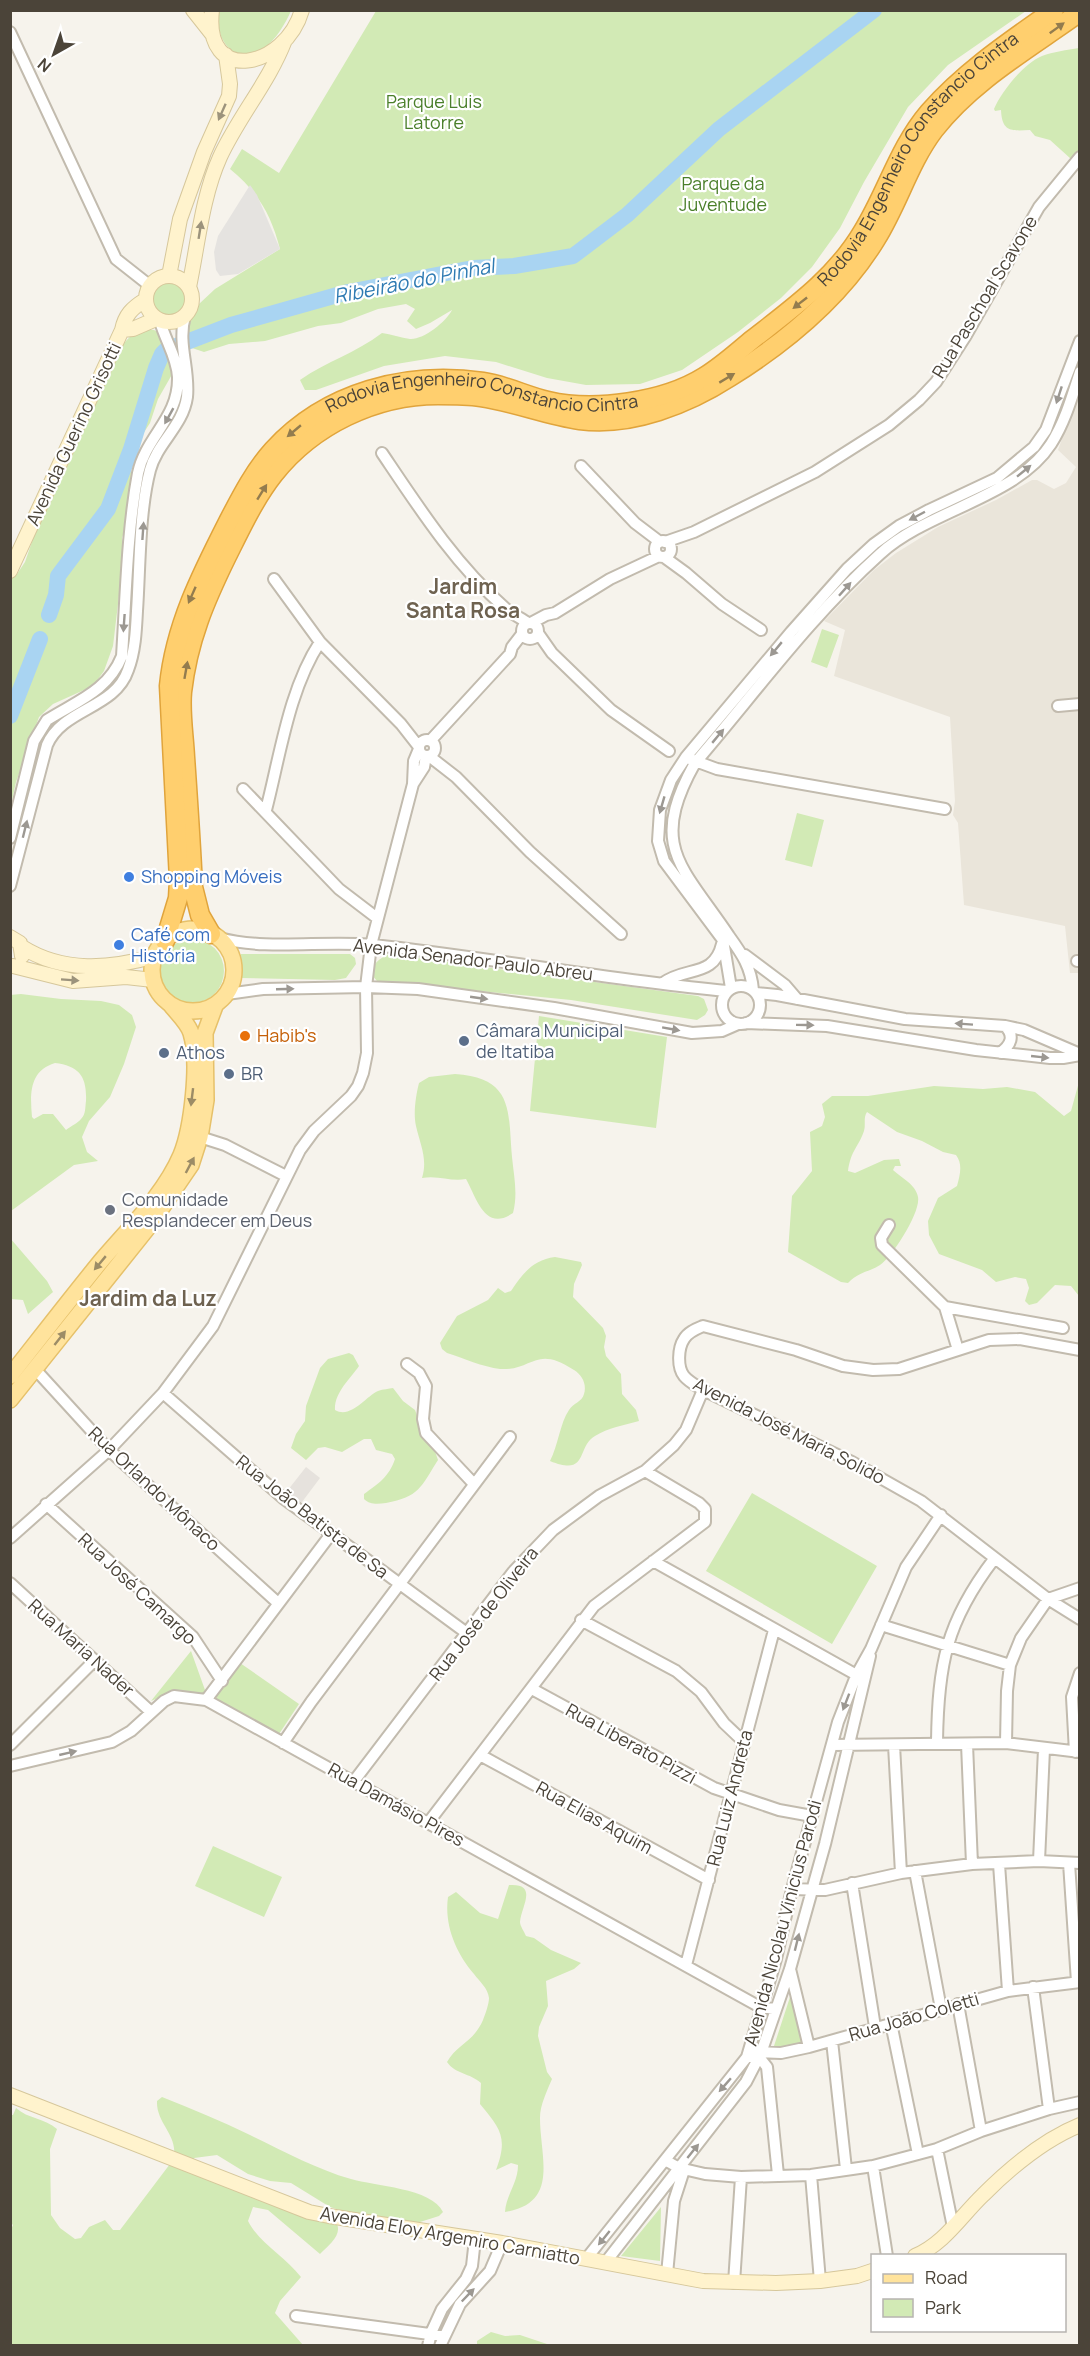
<svg xmlns="http://www.w3.org/2000/svg" width="1090" height="2356" viewBox="0 0 1090 2356" font-family="Manrope,sans-serif">
	<style>
		.residential { fill: #eae5da }
		.industrial { fill: #e6e2dd }
		.green { fill: #d2eab5; fill-rule: evenodd }
		.parking { fill: #e5e3e0 }
		.lines { fill: none; stroke-linecap: round; stroke-linejoin: round }
		.river { stroke: #a9d4f2; stroke-width: 16 }
		.street-casing { stroke: #c2bbae; stroke-width: 14 }
		.secondary-casing { stroke: #d6c79b; stroke-width: 16 }
		.primary-casing { stroke: #e6c16a; stroke-width: 18 }
		.highway-casing { stroke: #e0a43c; stroke-width: 21 }
		.street { stroke: #fff; stroke-width: 10 }
		.secondary { stroke: #fff3cd; stroke-width: 14 }
		.primary { stroke: #ffe39c; stroke-width: 15 }
		.highway { stroke: #ffcf6e; stroke-width: 18 }
		.oneway { fill: #937c4e }
		.oneway2 { fill: #9c937c }
		.oneway3 { fill: #9c9892 }
		.oneway4 { fill: #9c8c66 }
		.shop-dot { fill: #3f7fe0; stroke: #fff; stroke-width: 2 }
		.food-dot { fill: #e8710a; stroke: #fff; stroke-width: 2 }
		.service-dot { fill: #5c6f8a; stroke: #fff; stroke-width: 2 }
		.worship-dot { fill: #6b7280; stroke: #fff; stroke-width: 2 }
		.labels { text-anchor: middle; stroke-width: 4.5; stroke-linejoin: round; paint-order: stroke }
		.park-label { font-size: 18px; fill: #4a7f2a; stroke: #fff }
		.street-label { font-size: 18px; fill: #4b4439; stroke: #fff }
		.shop-label { font-size: 18px; fill: #366cbe; stroke: #fff; text-anchor: start }
		.service-label { font-size: 18px; fill: #4e5e75; stroke: #fff; text-anchor: start }
		.food-label { font-size: 18px; fill: #c56008; stroke: #fff; text-anchor: start }
		.worship-label { font-size: 18px; fill: #5b616d; stroke: #fff; text-anchor: start }
		.water-label { font-size: 20px; font-style: italic; fill: #2e7ab2; stroke: #fff }
		.quarter-label { font-size: 21px; font-weight: bold; fill: #6e6250; stroke: #fff }
	</style>
	<rect width="100%" height="100%" fill="#f6f3ec"/>
	<path class="residential" d="M1079,392V973H1070L1065,926L964,905L958,823L953,815L955,801L950,717L834,676L845,630L824,621L874,570L896,553L938,527L996,500L1032,480H1037L1054,489L1066,483L1076,467L1058,450Z"/>
	<path class="industrial" d="M306,1467L320,1478L299,1506L284,1495Z"/>
	<path class="green" d="M219,11H291C285,24 276,40 263,49C233,67 214,38 219,11Z
		M376,11H1026L948,65L908,107L864,182L840,228L812,267L781,298L738,332L682,370L640,384L586,385L547,378L496,362L445,356L384,366L316,390H305L300,380C327,361 356,353 382,333C391,334 401,338 410,339C423,340 446,322 452,310L430,323L416,329L407,321L415,309L406,304L378,309L341,323L318,326L265,341L229,344L204,352L192,348L185,334L199,304L215,289L280,249C271,214 258,192 230,169L242,149L279,173Z
		M1079,48V190L1078,170L1071,159L1050,140L1035,136L1030,130C1011,131 1002,132 1001,110L995,111L994,109C1001,92 1024,63 1042,56C1053,52 1067,50 1079,48Z
		M151 300a17 17 0 1 1 34 0a17 17 0 1 1-34 0Z
		M144,329L154,330L160,333L174,371L158,399L150,423L132,451L129,517L122,538L125,555L120,571V587L113,646L104,671L93,686L53,704L39,717L16,782L11,805V578L17,574L25,562L36,530L118,352C125,341 131,333 144,329Z
		M822,629L839,635L827,668L811,662Z
		M797,813L824,820L812,867L785,860Z
		M160 971a32 32 0 1 1 64 0a32 32 0 1 1-64 0Z
		M241,954H350L355,958L356,964L346,978L335,980L240,978L239,957Z
		M389,954L698,996L704,999L708,1010L705,1015L697,1020L571,1000L377,981L372,975C372,963 379,959 389,954Z
		M21,994L61,999L101,1001L119,1005L132,1015L136,1027L124,1064L110,1097L89,1121L82,1137L87,1152L98,1161L74,1165L11,1211L10,995ZM55,1063C79,1066 87,1076 86,1101C85,1107 86,1114 81,1119C78,1123 71,1126 66,1130L53,1114H43L34,1119L32,1117C30,1094 29,1071 55,1063Z
		M539,1016L667,1037L656,1128L530,1111Z
		M455,1074C514,1078 508,1111 512,1157C514,1177 518,1194 513,1213C485,1232 477,1199 466,1179C451,1182 439,1175 422,1178C428,1159 420,1144 416,1126C413,1113 416,1095 419,1083L429,1077Z
		M1079,1082V1296L1071,1286L1055,1285L1037,1303L1029,1305L1025,1301L1029,1288L1026,1279L1015,1277L996,1282L982,1270L939,1254L929,1235L928,1221L938,1198L957,1186C960,1175 963,1164 956,1155L943,1152L922,1141L897,1132L867,1112C863,1118 866,1124 864,1131C858,1148 851,1150 848,1171L855,1173L884,1160L899,1159L901,1166H895L893,1170C902,1178 916,1185 918,1197C921,1212 892,1257 880,1265C867,1273 860,1271 848,1283L841,1282L788,1252L792,1196L812,1171L810,1132L822,1126L825,1117L822,1104L832,1096H868L934,1086L983,1089L1007,1087L1035,1092L1064,1116L1071,1111Z
		M10,1238L47,1281L53,1292L28,1314L23,1300L11,1299Z
		M555,1257L581,1262L582,1265L574,1284L573,1297L603,1328L606,1336L604,1347L606,1356L621,1374L622,1394L636,1410L639,1421C624,1425 608,1428 595,1436C576,1447 589,1477 550,1461C558,1446 560,1423 569,1410C573,1403 582,1402 584,1394C587,1384 582,1375 574,1370C535,1344 533,1371 500,1369C483,1367 463,1358 447,1353L442,1349L440,1343L457,1316L488,1300L498,1288L505,1293L511,1291C523,1273 533,1260 555,1257Z
		M349,1353L353,1355L359,1366C350,1379 334,1393 335,1410C351,1419 365,1397 378,1391C383,1389 389,1389 393,1388L403,1401L415,1410L420,1423L431,1440L438,1460C421,1487 419,1497 386,1503C378,1504 370,1505 364,1499V1494C378,1484 389,1477 395,1459L392,1454L376,1450L371,1439H364L342,1452L325,1447L318,1448L306,1460L291,1448L296,1434L305,1421L306,1406L320,1368L328,1359Z
		M752,1493L877,1566L832,1644L706,1571Z
		M191,1651L205,1690L201,1697L163,1696L151,1701Z
		M240,1663L299,1704L277,1737L218,1707L216,1696Z
		M213,1846L282,1877L264,1917L195,1886Z
		M509,1885C539,1883 521,1907 520,1922C520,1926 524,1931 526,1936L534,1938L551,1950L581,1963L574,1969L546,1981L548,2006L539,2027L538,2036L547,2072L552,2079C547,2091 540,2105 540,2118C540,2157 560,2203 505,2212C506,2195 518,2183 518,2165L511,2163L496,2170C508,2138 501,2129 480,2104L481,2083C470,2073 455,2074 447,2062C457,2044 473,2043 483,2020C485,2015 489,2004 489,1998C488,1988 479,1981 474,1974C456,1953 444,1925 448,1897L456,1892L480,1913L498,1919Z
		M791,1994L804,2044L773,2049Z
		M162,2097C192,2109 221,2121 250,2135C283,2151 316,2169 351,2179C374,2186 432,2188 443,2212L439,2216L420,2222L394,2223L371,2220L330,2207L291,2183L270,2181L248,2174L217,2155L194,2158L195,2162L337,2224C342,2236 328,2246 320,2254L268,2210L253,2207L248,2221C260,2244 285,2256 301,2277L280,2301L275,2313L303,2345H11L10,2232L13,2225L10,2222V2115H13L16,2108C28,2119 45,2118 57,2129L50,2149L51,2215L60,2228L75,2239L81,2238L89,2227L105,2220L113,2230H120L173,2160C180,2136 156,2124 157,2101Z
		M661,2207L660,2261L621,2256Z
		M491,2332L505,2336L520,2335L550,2345H477V2341Z"/>
	<path class="parking" d="M250,185L257,195L280,249L238,274L220,276L216,270L214,252L218,236Z"/>
	<g class="lines">
		<path class="river" d="M49,615L56,595L58,576L108,509L131,449L156,368L162,354L166,350L231,325L348,292L473,268L514,266L573,256L627,215L719,129L874,10
			M10,716L40,639"/>
		<g class="street-casing">
			<path id="street" d="M10,32L116,259L149,285
				M382,453C419,508 455,564 505,608C512,614 521,618 528,623
				M581,466L635,523L660,542
				M655 549a8 8 0 1 1 16 0a8 8 0 1 1-16 0Z
				M665,542L694,532L815,472L889,425L919,400L936,382L965,337L1039,207L1080,157
				M664,557L686,573L722,604L761,630
				M274,579L320,642L401,724L419,747
				M522 631a8 8 0 1 1 16 0a8 8 0 1 1-16 0Z
				M531,623L546,615L555,613L610,579L659,556
				M538,633L552,653L611,710L669,751
				M1058,706L1080,704
				M419 748a8 8 0 1 1 16 0a8 8 0 1 1-16 0Z
				M431,740L510,654L512,647L522,634
				M429,756L456,777L530,852L621,934
				M690,759L717,769L945,809
				M413,784L424,767L426,756
				M243,789L339,889L377,918
				M266,810C280,756 289,689 320,642
				M10,838L34,741L47,720C77,701 108,691 122,656C126,595 127,532 138,473C146,436 179,418 178,377C177,357 165,340 160,321
				M10,886L47,745C63,708 115,709 128,670C135,652 136,631 137,611C140,567 139,512 150,470C157,443 183,426 187,397C190,369 177,343 185,316
				M219,938C270,951 322,940 374,945C492,958 609,980 727,991
				M745,955L785,985L797,999
				M1077,961H1080
				M663,983C686,966 714,978 722,944
				M722 1005a19 19 0 1 1 38 0a19 19 0 1 1-38 0Z
				M731,988L723,940L664,861L658,841L660,810L671,780L686,757L791,632L847,569L874,544L899,526L929,510L997,478L1034,447L1046,430L1080,341
				M753,990C751,967 742,954 729,936C682,866 648,847 695,763C755,693 811,616 880,554C928,510 1016,498 1051,444C1065,422 1072,397 1080,372
				M756,993L777,995L905,1019L1005,1026L1024,1030L1080,1054
				M227,994L263,989L366,987L418,989L554,1008L692,1033L722,1031L738,1024
				M746,1023L827,1026L976,1050L1050,1058H1063L1080,1055
				M1000,1053C1011,1045 1015,1036 1005,1026
				M200,1137L225,1145L286,1176
				M889,1225L881,1238L882,1245L945,1307L958,1350
				M945,1307L1063,1328
				M1080,1350L1020,1339L989,1340L899,1369L873,1370L843,1366L796,1350L703,1326C696,1329 688,1332 684,1339C678,1348 677,1367 684,1376C689,1382 697,1386 703,1390L852,1462L921,1501L1048,1599L1080,1619
				M407,1364L419,1373L426,1386L423,1419L426,1433L474,1484
				M35,1369L109,1450L278,1603
				M163,1393L283,1498L468,1634
				M46,1504L193,1637L222,1681
				M10,1538L109,1450L163,1393L213,1326L300,1150L314,1131L351,1096L358,1086L363,1073L367,1053L366,987L371,945L413,784L414,761L419,749
				M653,1561L862,1678
				M10,1583L151,1712
				M581,1620L676,1671L701,1692L724,1723L744,1742
				M881,1625L1010,1665
				M532,1689L714,1788L779,1810L812,1816
				M206,1700L331,1534
				M937,1742C938,1665 946,1622 994,1559
				M283,1743L311,1702L510,1437
				M1006,1743L1007,1691L1010,1665L1021,1638L1048,1599L1080,1588
				M967,1744L972,1864
				M10,1745L94,1661
				M832,1745L1006,1743L1080,1752
				M894,1745L901,1873
				M1075,1752L1072,1697L1080,1673
				M480,1755L709,1880
				M10,1766L112,1742L131,1731L164,1701L174,1696L206,1700L760,2007L775,2009
				M354,1781L513,1572L553,1530L599,1496L645,1471L674,1445L686,1430L703,1390
				M428,1823L594,1606L705,1522V1509L699,1503L645,1471
				M1039,1861L1044,1749
				M1069,1863L1077,1982
				M999,1864L1008,1991
				M915,1871L941,2009
				M852,1883L875,2027
				M792,1889L825,1890L901,1873L972,1864L1039,1861L1080,1863
				M686,1965L774,1630
				M790,1969L809,2047
				M1033,1987L1049,2109
				M958,2004L981,2131
				M891,2023L918,2154
				M832,2041L846,2169
				M756,2052L781,2053L809,2047L1008,1991L1080,1982
				M753,2058L763,2062L767,2067L778,2175
				M937,2149L953,2227
				M665,2160L679,2168L705,2174L741,2177L811,2175L873,2166L937,2149L981,2131L1049,2109L1080,2102
				M873,2166L887,2256
				M811,2175L820,2281
				M586,2259L747,2057L776,1959L792,1889L838,1722L856,1676L871,1649L906,1567L941,1515
				M605,2263L746,2082L761,2053L790,1969L825,1844L870,1656
				M667,2274L674,2201L684,2170
				M734,2283L741,2177
				M296,2316L444,2336
				M428,2346L431,2333L442,2309L466,2279L472,2266L475,2239
				M440,2346L460,2304L490,2271L502,2243"/>
		</g>
		<g class="secondary-casing">
			<path id="secondary" d="M193,10L212,34
				M212,10C203,86 285,69 302,10
				M146 299a23 23 0 1 1 46 0a23 23 0 1 1-46 0Z
				M169,276L180,219L204,152L229,96L230,84L226,55
				M189,287C198,244 202,197 220,157C239,116 269,82 285,40
				M122,330L133,329L156,319
				M10,571L122,330C125,315 132,308 145,300
				M10,937L20,943L22,956
				M22,947C63,973 110,969 155,956
				M13,966L73,981L126,977L153,980
				M10,2095L309,2212L329,2216L502,2243L703,2281L776,2283L820,2281L857,2276L872,2271
				M915,2256C944,2244 961,2216 983,2195C1011,2167 1043,2140 1080,2125"/>
		</g>
		<g class="primary-casing">
			<path id="primary" d="M152 970a41 41 0 1 1 82 0a41 41 0 1 1-82 0Z
				M10,1376C40,1338 70,1299 101,1261C128,1229 164,1195 181,1155C192,1128 200,1062 191,1033C188,1023 177,1013 170,1004
				M10,1400L150,1225L191,1165L200,1137L206,1100L205,1033L215,1006"/>
		</g>
		<g class="highway-casing">
			<g id="highway">
				<path d="M211,934L200,915L193,887C191,844 188,800 185,757C184,736 180,713 182,692C188,640 205,601 227,556C241,528 255,498 274,474C313,425 375,395 438,395C452,395 467,395 481,397C514,402 547,415 580,420C631,427 688,404 730,377C786,342 842,295 876,239C898,204 909,163 934,130C972,81 1030,48 1080,12"/>
				<path id="s1" d="M165,941L178,898L179,880L169,686C175,625 202,573 230,518C242,495 255,470 273,450C326,392 406,371 483,382C505,385 526,396 548,401C594,412 664,402 704,377C722,366 737,352 753,339C794,307 836,277 863,231C887,192 899,147 929,112C965,71 1010,41 1054,10"/>
			</g>
		</g>
		<use href="#street" class="street"/>
		<use href="#secondary" class="secondary"/>
		<use href="#primary" class="primary"/>
		<use href="#highway" class="highway"/>
	</g>
	<defs><path id="oneway-solid" d="M-6-.8H1V-3.2L6.5 0L1 3.2V.8H-6Z" transform="scale(1.5)"/></defs>
	<g class="oneway">
		<use href="#oneway-solid" transform="translate(1057 28) rotate(-36)"/>
		<use href="#oneway-solid" transform="translate(800 303) rotate(142)"/>
		<use href="#oneway-solid" transform="translate(727 378) rotate(-31)"/>
		<use href="#oneway-solid" transform="translate(294 431) rotate(140)"/>
		<use href="#oneway-solid" transform="translate(262 492) rotate(-58)"/>
		<use href="#oneway-solid" transform="translate(192 595) rotate(114)"/>
		<use href="#oneway-solid" transform="translate(186 670) rotate(-80)"/>
	</g>
	<g class="oneway2">
		<use href="#oneway-solid" transform="translate(222 112) rotate(114)"/>
		<use href="#oneway-solid" transform="translate(200 230) rotate(-81)"/>
		<use href="#oneway-solid" transform="translate(70 980) rotate(4)"/>
	</g>
	<g class="oneway3">
		<use href="#oneway-solid" transform="translate(1059 395) rotate(108)"/>
		<use href="#oneway-solid" transform="translate(169 416) rotate(119)"/>
		<use href="#oneway-solid" transform="translate(1024 471) rotate(-39)"/>
		<use href="#oneway-solid" transform="translate(917 516) rotate(152)"/>
		<use href="#oneway-solid" transform="translate(143 531) rotate(-86)"/>
		<use href="#oneway-solid" transform="translate(845 589) rotate(-48)"/>
		<use href="#oneway-solid" transform="translate(124 623) rotate(94)"/>
		<use href="#oneway-solid" transform="translate(776 649) rotate(130)"/>
		<use href="#oneway-solid" transform="translate(718 736) rotate(-50)"/>
		<use href="#oneway-solid" transform="translate(662 805) rotate(106)"/>
		<use href="#oneway-solid" transform="translate(25 829) rotate(-76)"/>
		<use href="#oneway-solid" transform="translate(285 989) rotate(-2)"/>
		<use href="#oneway-solid" transform="translate(479 998) rotate(8)"/>
		<use href="#oneway-solid" transform="translate(964 1024) rotate(-176)"/>
		<use href="#oneway-solid" transform="translate(805 1025) rotate(1)"/>
		<use href="#oneway-solid" transform="translate(671 1029) rotate(10)"/>
		<use href="#oneway-solid" transform="translate(1040 1057) rotate(6)"/>
		<use href="#oneway-solid" transform="translate(846 1702) rotate(111)"/>
		<use href="#oneway-solid" transform="translate(68 1753) rotate(-13)"/>
		<use href="#oneway-solid" transform="translate(797 1942) rotate(-76)"/>
		<use href="#oneway-solid" transform="translate(725 2085) rotate(131)"/>
		<use href="#oneway-solid" transform="translate(693 2151) rotate(-51)"/>
		<use href="#oneway-solid" transform="translate(604 2238) rotate(129)"/>
		<use href="#oneway-solid" transform="translate(468 2295) rotate(-46)"/>
	</g>
	<g class="oneway4">
		<use href="#oneway-solid" transform="translate(192 1097) rotate(97)"/>
		<use href="#oneway-solid" transform="translate(190 1165) rotate(-62)"/>
		<use href="#oneway-solid" transform="translate(100 1263) rotate(130)"/>
		<use href="#oneway-solid" transform="translate(60 1338) rotate(-52)"/>
	</g>
	<g class="shop-dot">
		<circle cx="129" cy="877" r="6"/>
		<circle cx="119" cy="945" r="6"/>
	</g>
	<circle class="food-dot" cx="245" cy="1036" r="6"/>
	<g class="service-dot">
		<circle cx="464" cy="1041" r="6"/>
		<circle cx="164" cy="1053" r="6"/>
		<circle cx="229" cy="1074" r="6"/>
	</g>
	<circle class="worship-dot" cx="110" cy="1210" r="6"/>
	<g class="labels">
		<g class="park-label">
			<text x="434" y="108">Parque Luis<tspan x="434" dy="21">Latorre</tspan></text>
			<text x="723" y="190">Parque da<tspan x="723" dy="21">Juventude</tspan></text>
		</g>
		<g class="street-label">
			<text dy="6" stroke="none"><textPath href="#s1" startOffset="1286">Rodovia Engenheiro Constancio Cintra</textPath></text>
			<text transform="translate(985 297) rotate(-59)" y="6">Rua Paschoal Scavone</text>
			<text dy="6" stroke="none"><textPath href="#s1" startOffset="746">Rodovia Engenheiro Constancio Cintra</textPath></text>
			<text transform="translate(74 434) rotate(-65)" y="6">Avenida Guerino Grisotti</text>
			<text transform="translate(473 960) rotate(7)" y="6">Avenida Senador Paulo Abreu</text>
			<text transform="translate(789 1431) rotate(27)" y="6">Avenida José Maria Solido</text>
			<text transform="translate(154 1489) rotate(43)" y="6">Rua Orlando Mônaco</text>
			<text transform="translate(312 1517) rotate(38)" y="6">Rua João Batista de Sa</text>
			<text transform="translate(137 1589) rotate(43)" y="6">Rua José Camargo</text>
			<text transform="translate(484 1614) rotate(-52)" y="6">Rua José de Oliveira</text>
			<text transform="translate(81 1648) rotate(42)" y="6">Rua Maria Nader</text>
			<text transform="translate(631 1744) rotate(29)" y="6">Rua Liberato Pizzi</text>
			<text transform="translate(730 1798) rotate(-76)" y="6">Rua Luiz Andreta</text>
			<text transform="translate(396 1805) rotate(29)" y="6">Rua Damásio Pires</text>
			<text transform="translate(594 1818) rotate(29)" y="6">Rua Elias Aquim</text>
			<text transform="translate(783 1923) rotate(-75)" y="6">Avenida Nicolau Vinicius Parodi</text>
			<text transform="translate(914 2017) rotate(-16)" y="6">Rua João Coletti</text>
			<text transform="translate(450 2236) rotate(10)" y="6">Avenida Eloy Argemiro Carniatto</text>
		</g>
		<g class="shop-label">
			<text x="141" y="883">Shopping Móveis</text>
			<text x="131" y="941">Café com<tspan x="131" dy="21">História</tspan></text>
		</g>
		<g class="service-label">
			<text x="476" y="1037">Câmara Municipal<tspan x="476" dy="21">de Itatiba</tspan></text>
			<text x="176" y="1059">Athos</text>
			<text x="241" y="1080">BR</text>
		</g>
		<g class="food-label">
			<text x="257" y="1042">Habib's</text>
		</g>
		<g class="worship-label">
			<text x="122" y="1206">Comunidade<tspan x="122" dy="21">Resplandecer em Deus</tspan></text>
		</g>
		<g class="water-label">
			<text transform="translate(414 281) rotate(-11)" y="7">Ribeirão do Pinhal</text>
		</g>
		<g class="quarter-label">
			<text x="463" y="594">Jardim<tspan x="463" dy="24">Santa Rosa</tspan></text>
			<text x="148" y="1306">Jardim da Luz</text>
		</g>
	</g>
	<rect width="1090" height="2356" fill="none" stroke="#4b4439" stroke-width="24"/>
	<rect x="871" y="2254" width="195" height="78" fill="#ffffff" stroke="#b7b4b0" stroke-width="1.5"/>
	<rect x="883" y="2274" width="30" height="9" fill="#ffe39c" stroke="#b7b4b0" stroke-width="1.5"/>
	<text x="925" y="2284" font-size="18" fill="#4b4439">Road</text>
	<rect x="883" y="2299" width="30" height="18" fill="#d2eab5" stroke="#b7b4b0" stroke-width="1.5"/>
	<text x="925" y="2314" font-size="18" fill="#4b4439">Park</text>
	<g transform="translate(54 54) rotate(220)" stroke="#ffffff" stroke-width="4.5" paint-order="stroke">
	<path d="M0-4.5L10 22L0 15L-10 22Z" fill="#4b4439"/>
	<text y="-9" font-size="16" font-weight="bold" text-anchor="middle" fill="#4b4439">N</text>
	</g>
</svg>
